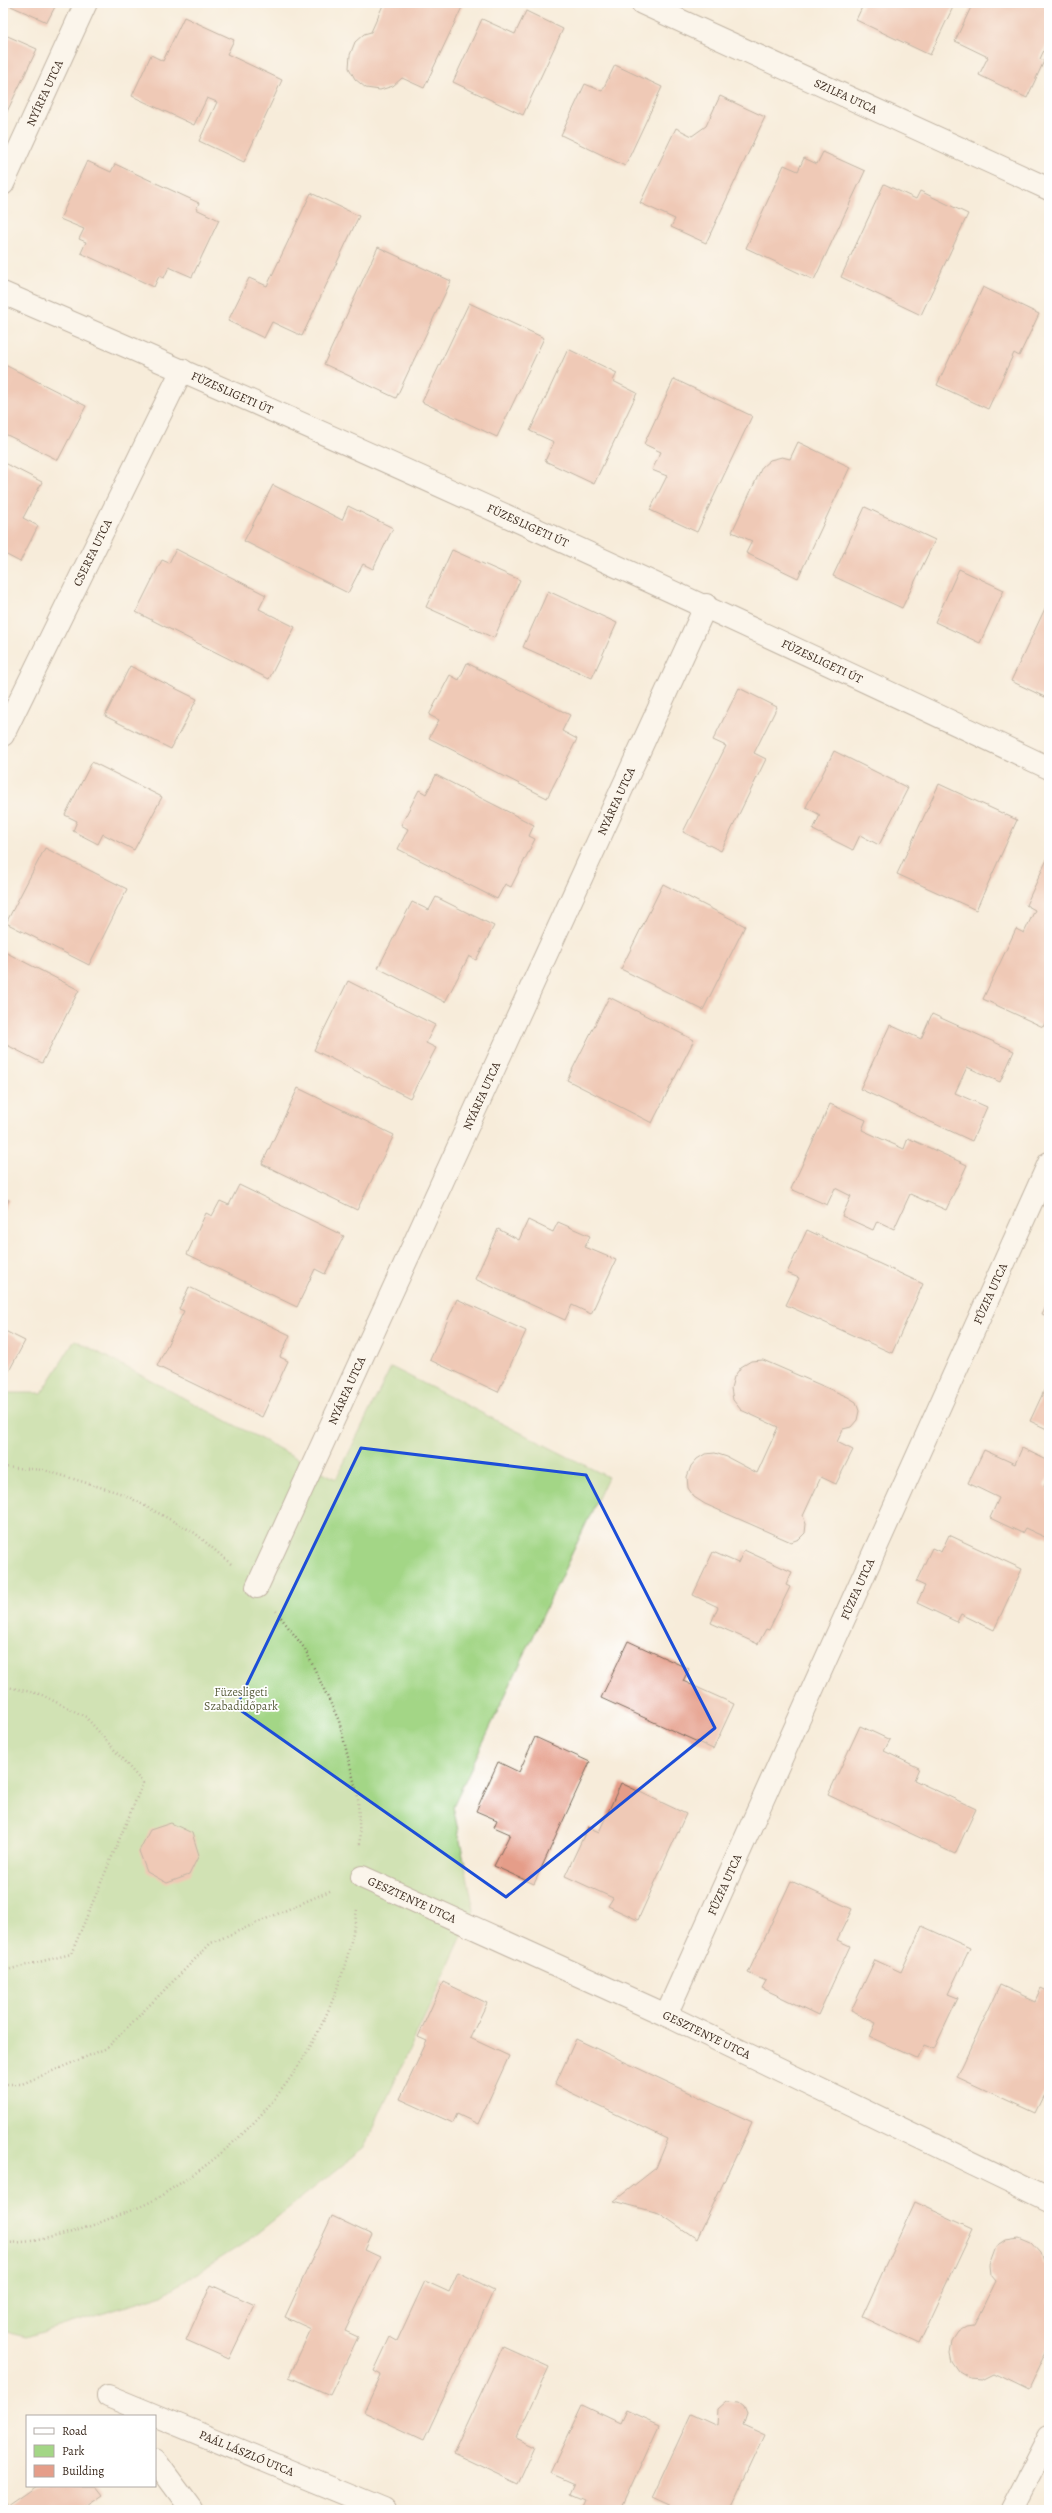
<svg xmlns="http://www.w3.org/2000/svg" width="1052" height="2513" viewBox="0 0 1052 2513" font-family="Alegreya,serif">
	<style>
		.green { fill: #a3d686; stroke: #6f8052 }
		.building { fill: #e59d89 }
		.lines { fill: none; stroke-linecap: round; stroke-linejoin: round }
		.street-casing { stroke: #7d6e60; stroke-width: 24 }
		.path { stroke: #7d6e60; stroke-width: 2.5; stroke-dasharray: 1 3; stroke-linecap: butt }
		.street { stroke: #fff; stroke-width: 22 }
		.marked { fill: none; stroke: #1d4ed8; stroke-width: 3; stroke-linejoin: round }
		.labels { text-anchor: middle; stroke-width: 3.5; stroke-linejoin: round; paint-order: stroke }
		.street-label { font-size: 12px; fill: #3b2a1e; stroke: #fff }
		.park-label { font-size: 12px; fill: #5a5e3d; stroke: #fff }
	</style>
	<rect width="100%" height="100%" fill="#fff"/>
	<filter id="ink" filterUnits="userSpaceOnUse"><feTurbulence type="fractalNoise" baseFrequency=".025" numOctaves="2"/><feDisplacementMap in="SourceGraphic" scale="8" xChannelSelector="R" yChannelSelector="G"/><feConvolveMatrix kernelMatrix="1 2 1 2 8 2 1 2 1" color-interpolation-filters="sRGB"/></filter>
	<filter id="wash" filterUnits="userSpaceOnUse"><feTurbulence type="fractalNoise" baseFrequency=".012" numOctaves="4" result="noise"/><feDisplacementMap in="SourceGraphic" scale="16" xChannelSelector="R" yChannelSelector="G"/><feGaussianBlur stdDeviation="0.9" result="paint"/><feColorMatrix in="noise" values="0 0 0 0 0 0 0 0 0 0 0 0 0 0 0 0 0 1.4 0 .05"/><feComposite in="paint" operator="in"/></filter>
	<g filter="url(#wash)">
		<rect width="100%" height="100%" fill="#f7ecda"/>
		<path class="green" d="M75,1340L336,1479L391,1367L608,1477L453,1806L474,1910L364,2148L246,2242L163,2295L26,2337L3,2331V1393H42Z"/>
		<g id="blocks">
			<path class="building" d="M4,3H57L47,22Z
				M384,3H464L424,88L402,78L393,86L380,90L366,88L355,79L349,68L350,55L355,42L364,34L371,32Z
				M864,3H955L930,55L856,20Z
				M973,3H1049V39L1040,59L1044,61L1027,98L979,75L988,57L955,41Z
				M526,11L563,29L523,115L453,82L482,19L515,34Z
				M184,17L234,40L227,54L282,80L244,162L199,141L217,102L207,98L194,125L132,96L151,55L163,61Z
				M3,34L37,49L3,120Z
				M615,65L662,87L625,166L561,135L585,84L602,91Z
				M720,96L765,117L706,243L671,227L675,219L640,203L676,128L692,136L706,126Z
				M823,152L865,171L814,280L746,248L784,165L798,171L804,158L817,164Z
				M87,161L111,172L115,164L199,203L196,209L219,220L192,277L169,267L164,278L159,276L154,287L81,253L86,242L79,239L84,229L60,219Z
				M884,184L916,199L920,191L968,214L921,315L841,277Z
				M311,193L359,216L302,336L272,322L264,338L228,321L249,278L267,286Z
				M378,247L451,281L396,398L324,364Z
				M983,287L1039,314L1019,356L1014,353L988,409L937,385Z
				M469,303L544,338L497,437L422,402Z
				M568,349L617,373L613,381L637,393L594,484L545,461L554,442L530,431Z
				M3,364L86,406L58,460L3,433Z
				M674,379L752,416L697,532L650,510L667,476L652,470L661,452L644,444Z
				M798,442L850,467L798,578L746,553L752,541L732,532L762,467L770,460L782,457L790,459Z
				M3,462L42,482L23,518L38,526L20,562L3,553Z
				M273,485L342,520L348,506L393,528L373,569L363,564L348,593L244,541Z
				M865,507L935,540L902,608L833,576Z
				M176,549L266,595L259,609L295,627L269,679L136,612L162,560L169,563Z
				M452,550L520,580L494,638L426,607Z
				M959,569L1004,590L980,643L935,622Z
				M548,591L617,623L592,678L523,647Z
				M1049,600V699L1011,681Z
				M467,663L570,715L562,731L577,739L547,798L429,738L439,720L429,715L450,675L459,680Z
				M130,666L197,699L171,749L105,716Z
				M739,688L777,707L754,753L766,759L721,851L683,832L726,746L713,740Z
				M834,751L908,788L879,845L860,835L853,850L813,830L820,815L806,807Z
				M92,762L162,797L134,850L103,834L98,844L73,831L77,821L65,815Z
				M436,775L534,825L529,836L535,839L511,887L505,884L497,899L398,849L408,829L401,825L419,790L426,794Z
				M939,784L1017,820L976,910L897,874Z
				M45,848L127,889L89,965L6,923Z
				M1049,855V1015L1043,1027L983,999L1016,929L1024,933L1035,910L1026,905Z
				M663,884L745,926L703,1010L621,969Z
				M436,897L494,926L476,960L469,956L445,1002L378,968L412,902L429,910Z
				M3,951L79,990L42,1063L3,1043Z
				M348,981L435,1025L426,1043L436,1048L410,1098L314,1050Z
				M609,997L694,1040L652,1123L567,1080Z
				M932,1014L1014,1051L1000,1082L967,1067L955,1093L987,1107L972,1141L860,1089L890,1025L921,1039Z
				M298,1088L394,1135L357,1210L262,1164Z
				M830,1104L866,1120L862,1130L904,1149L908,1138L967,1165L946,1210L910,1194L894,1229L877,1221L873,1230L842,1216L851,1196L835,1188L827,1205L791,1189Z
				M239,1185L344,1236L325,1274L315,1269L297,1307L187,1254L206,1213L212,1216L220,1201L229,1205Z
				M3,1197L9,1200L3,1212Z
				M528,1220L553,1232L558,1222L590,1236L585,1247L616,1260L591,1314L572,1305L565,1320L475,1279L498,1229L519,1240Z
				M807,1230L923,1284L892,1353L786,1305L799,1278L787,1273Z
				M189,1287L290,1335L280,1357L288,1361L262,1417L157,1366L184,1311L179,1309Z
				M457,1299L526,1331L498,1392L430,1360Z
				M1049,1299V1317L1042,1314Z
				M3,1330L25,1341L9,1371L3,1368Z
				M763,1360L848,1397L856,1402L859,1411L857,1420L851,1427L843,1429L837,1442L853,1450L836,1484L821,1477L803,1516L806,1524L805,1533L799,1539L791,1542L705,1504L694,1497L688,1488L687,1477L691,1466L697,1459L705,1454L715,1453L727,1457L757,1473L778,1427L741,1410L733,1400L731,1388L734,1377L741,1367L751,1361Z
				M1049,1380V1430L1030,1421Z
				M1022,1448L1049,1461V1476L1044,1486L1049,1489V1539L1025,1528L1022,1533L990,1518L999,1498L968,1483L984,1450L1015,1464Z
				M949,1535L1022,1569L994,1630L961,1614L957,1622L917,1603L925,1586L916,1582L932,1548L941,1552Z
				M744,1550L792,1572L786,1585L790,1587L769,1630L766,1629L758,1644L711,1623L718,1607L693,1595L713,1552L738,1563Z
				M628,1641L689,1669L683,1681L734,1704L713,1749L601,1698Z
				M860,1726L890,1740L884,1751L919,1768L914,1780L976,1809L955,1854L828,1795Z
				M535,1737L590,1762L534,1884L494,1866L510,1834L494,1827L497,1820L476,1811L498,1762L519,1772Z
				M621,1783L686,1814L638,1920L608,1906L613,1898L565,1876L588,1827L599,1832Z
				M171,1823L192,1833L199,1855L189,1875L167,1883L147,1872L139,1851L150,1830Z
				M791,1881L852,1909L837,1940L850,1946L818,2015L762,1988L766,1981L748,1973Z
				M922,1926L970,1948L948,1994L958,1998L934,2049L924,2045L918,2059L870,2037L876,2023L851,2011L875,1960L901,1972Z
				M443,1982L487,2003L470,2038L509,2056L478,2124L457,2114L453,2123L400,2099L427,2041L418,2037Z
				M1000,1985L1035,2001L1041,1988L1049,1992V2084L1035,2113L957,2077Z
				M576,2039L752,2122L697,2239L659,2213L614,2201L656,2168L668,2139L555,2085Z
				M915,2202L973,2229L919,2344L862,2317Z
				M332,2216L372,2235L365,2250L380,2257L345,2331L358,2337L330,2395L289,2377L311,2329L285,2317Z
				M1019,2238L1031,2243L1040,2253L1043,2262L1049,2265V2345L1028,2390L993,2373L981,2379L969,2378L959,2372L952,2362L950,2352L952,2342L958,2333L967,2327L974,2326L996,2281L991,2275L990,2265L997,2246L1006,2240Z
				M458,2272L494,2290L424,2440L364,2412L381,2375L374,2371L390,2337L397,2341L425,2281L449,2292Z
				M211,2285L255,2305L229,2359L186,2340Z
				M503,2346L549,2367L516,2438L535,2447L518,2484L453,2453Z
				M727,2401L739,2402L744,2406L747,2413L743,2425L765,2435L730,2510H678L652,2498L691,2414L717,2426L718,2409Z
				M582,2405L620,2423L626,2410L659,2425L620,2510H580L585,2499L571,2493L575,2484L550,2473Z
				M36,2486H95L102,2495L80,2510H3V2500L7,2506Z"/>
		</g>
	</g>
	<g filter="url(#ink)">
		<use href="#blocks" fill-opacity="0" stroke="#7d6e60" stroke-width="1"/>
		<g class="lines">
			<g class="street-casing">
				<g id="street">
					<path id="s1" d="M642,3L1049,189"/>
					<path id="s2" d="M3,184L86,3"/>
					<path id="s3" d="M3,293C355,444 703,604 1049,768"/>
					<path id="s4" d="M3,735L182,370"/>
					<path id="s5" d="M257,1587L706,605"/>
					<path id="s6" d="M362,1877L666,2015L1049,2200"/>
					<path id="s7" d="M666,2015L1049,1163"/>
					<path id="s8" d="M108,2396L384,2510"/>
					<path d="M155,2460L192,2510"/>
					<path d="M1011,2510L1049,2436"/>
				</g>
			</g>
			<path class="path" d="M3,1467L44,1470L123,1494L195,1533L231,1564
				M276,1611L305,1649L339,1721L358,1797L360,1846
				M3,1686L40,1694L86,1717L143,1783L71,1954L3,1971
				M3,2084H22L107,2048L211,1943L332,1890
				M3,2243C39,2243 78,2232 111,2218C124,2213 136,2209 148,2203C159,2198 169,2190 179,2184C275,2123 341,2023 357,1909"/>
			<use href="#street" class="street"/>
		</g>
	</g>
	<path d="M0 0H1052V2513H0ZM361,1448L586,1475L715,1728L506,1897L236,1707Z" fill="#f7ecda" fill-opacity=".55" fill-rule="evenodd"/>
	<path class="marked" d="M361,1448L586,1475L715,1728L506,1897L236,1707Z"/>
	<g class="labels">
		<g class="street-label">
			<text dy="4" stroke="none"><textPath href="#s2" startOffset="100">NYÍRFA UTCA</textPath></text>
			<text dy="4" stroke="none"><textPath href="#s1" startOffset="224">SZILFA UTCA</textPath></text>
			<text dy="4" stroke="none"><textPath href="#s3" startOffset="250">FÜZESLIGETI ÚT</textPath></text>
			<text dy="4" stroke="none"><textPath href="#s3" startOffset="574">FÜZESLIGETI ÚT</textPath></text>
			<text dy="4" stroke="none"><textPath href="#s4" startOffset="203">CSERFA UTCA</textPath></text>
			<text dy="4" stroke="none"><textPath href="#s3" startOffset="898">FÜZESLIGETI ÚT</textPath></text>
			<text dy="4" stroke="none"><textPath href="#s5" startOffset="864">NYÁRFA UTCA</textPath></text>
			<text dy="4" stroke="none"><textPath href="#s5" startOffset="540">NYÁRFA UTCA</textPath></text>
			<text dy="4" stroke="none"><textPath href="#s7" startOffset="791">FŰZFA UTCA</textPath></text>
			<text dy="4" stroke="none"><textPath href="#s5" startOffset="216">NYÁRFA UTCA</textPath></text>
			<text dy="4" stroke="none"><textPath href="#s7" startOffset="467">FŰZFA UTCA</textPath></text>
			<text dy="4" stroke="none"><textPath href="#s7" startOffset="143">FŰZFA UTCA</textPath></text>
			<text dy="4" stroke="none"><textPath href="#s6" startOffset="55">GESZTENYE UTCA</textPath></text>
			<text dy="4" stroke="none"><textPath href="#s6" startOffset="379">GESZTENYE UTCA</textPath></text>
			<text dy="4" stroke="none"><textPath href="#s8" startOffset="150">PAÁL LÁSZLÓ UTCA</textPath></text>
		</g>
		<g class="park-label">
			<text x="241" y="1696">Füzesligeti<tspan x="241" dy="14">Szabadidőpark</tspan></text>
		</g>
	</g>
	<rect width="1052" height="2513" fill="none" stroke="#fff" stroke-width="16"/>
	<rect x="26" y="2415" width="130" height="72" fill="#ffffff" stroke="#b1aaa5"/>
	<rect x="34" y="2428" width="20" height="6" fill="#ffffff" stroke="#b1aaa5"/>
	<text x="62" y="2435" font-size="12" fill="#3b2a1e">Road</text>
	<rect x="34" y="2445" width="20" height="12" fill="#a3d686" stroke="#b1aaa5"/>
	<text x="62" y="2455" font-size="12" fill="#3b2a1e">Park</text>
	<rect x="34" y="2465" width="20" height="12" fill="#e59d89" stroke="#b1aaa5"/>
	<text x="62" y="2475" font-size="12" fill="#3b2a1e">Building</text>
</svg>
